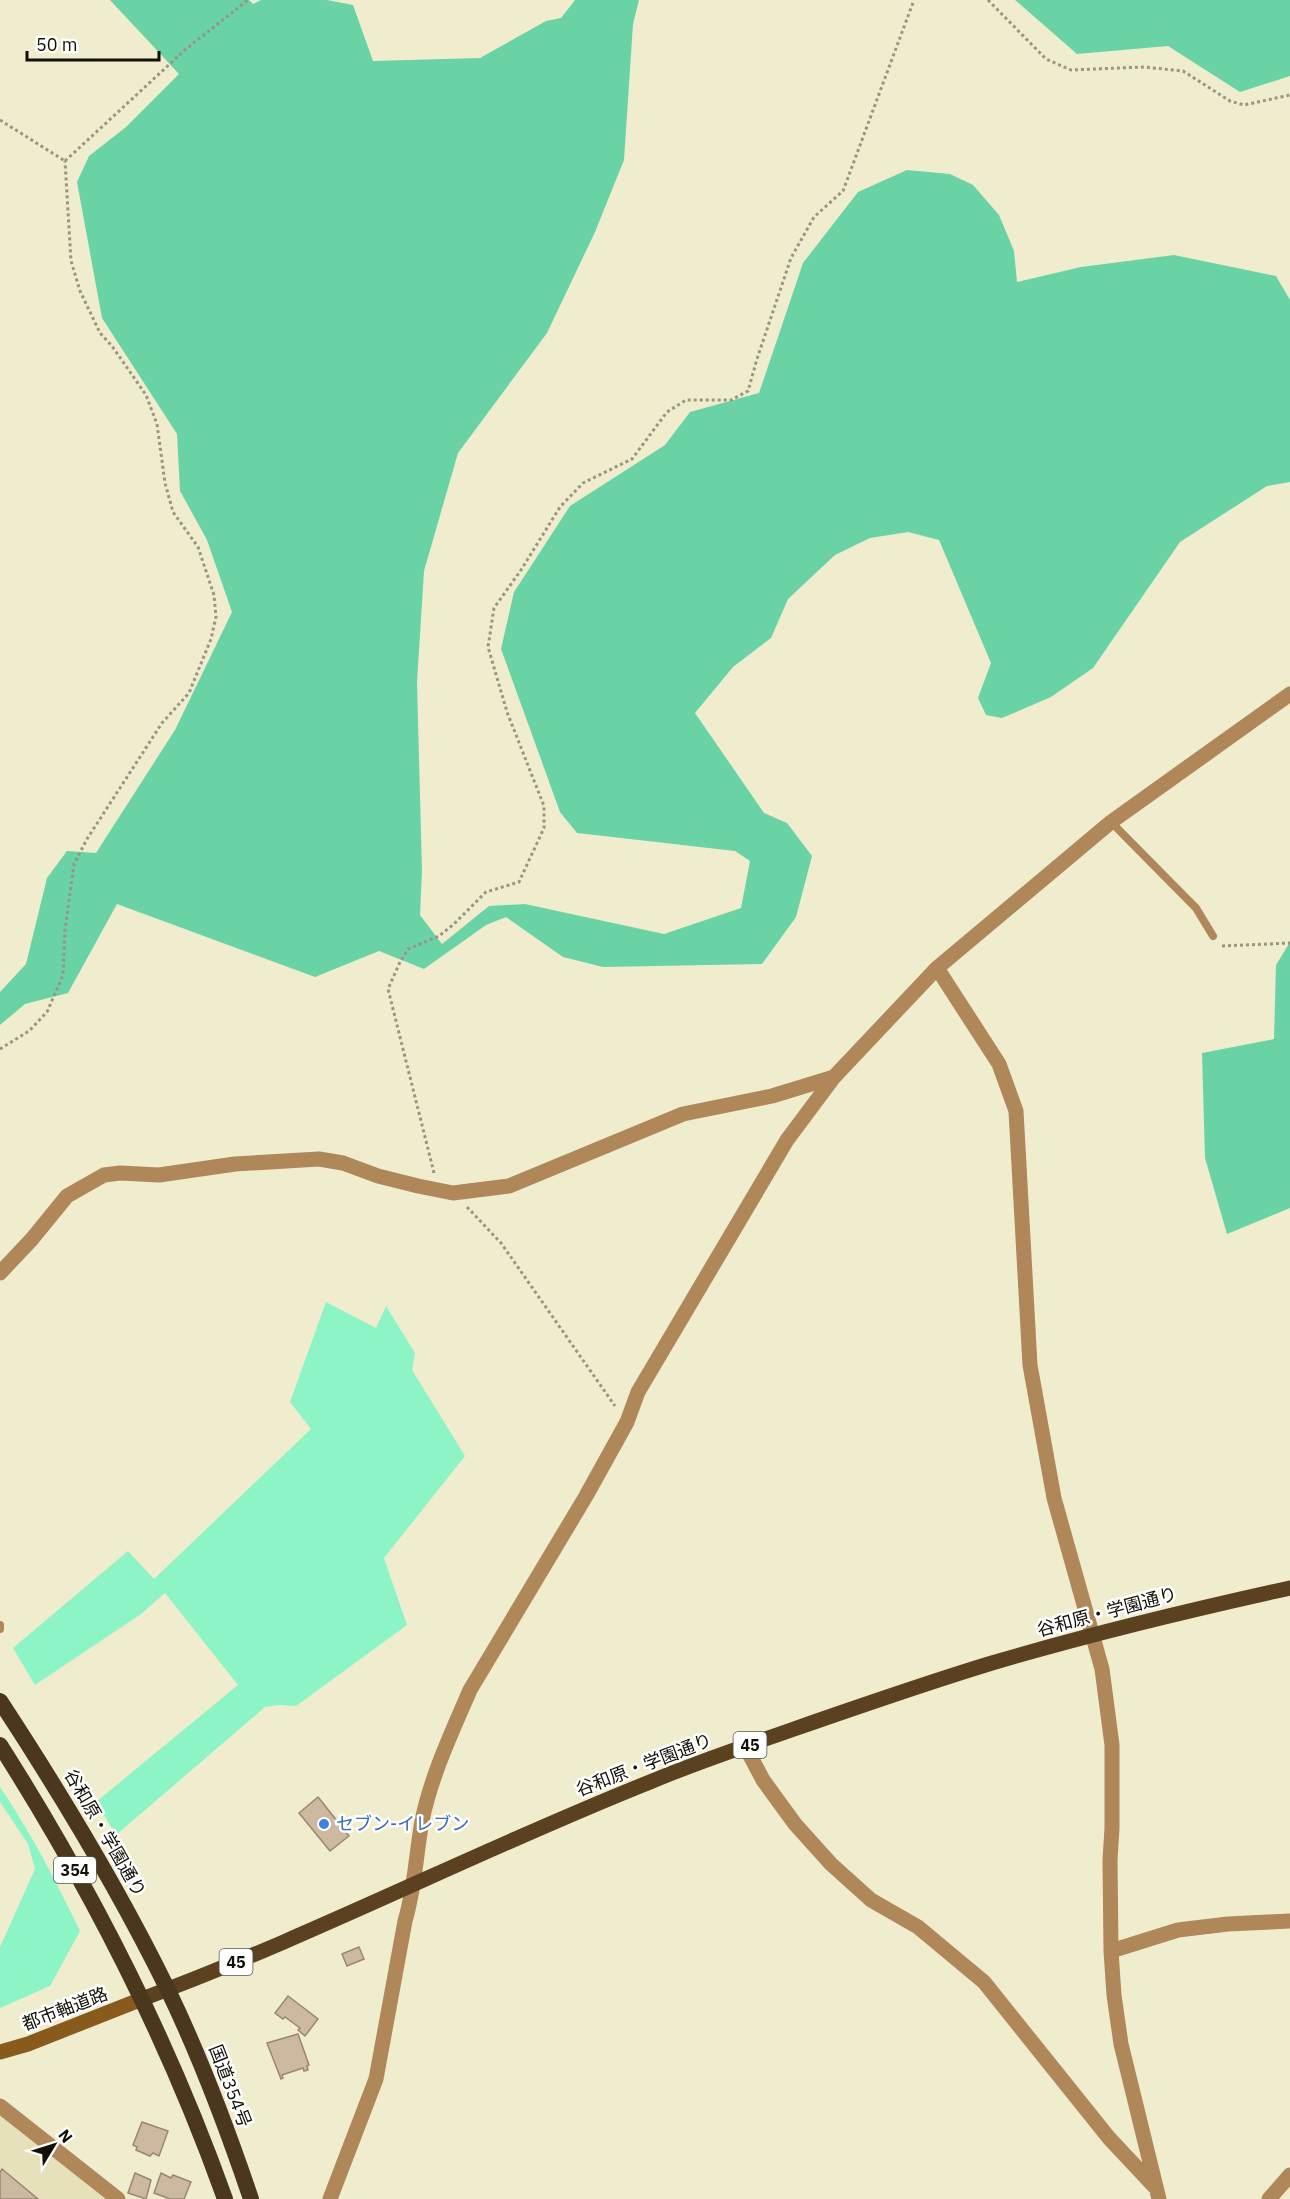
<svg xmlns="http://www.w3.org/2000/svg" width="1290" height="2199" viewBox="0 0 1290 2199" font-family="'IBM Plex Sans','Noto Sans JP',sans-serif">
	<style>
		.built { fill: #e6e0bb }
		.green { fill: #8df4c6 }
		.forest { fill: #6ad3a6 }
		.building { fill: #ccb9a0; stroke: #998770; stroke-width: 1.5 }
		.lines { fill: none; stroke-linecap: round; stroke-linejoin: round }
		.path { stroke: #999580; stroke-width: 3; stroke-dasharray: 3 3; stroke-linecap: butt }
		.service { stroke: #b08759; stroke-width: 8 }
		.minor { stroke: #b08759; stroke-width: 15 }
		.secondary { stroke: #885a1c; stroke-width: 15 }
		.primary { stroke: #5c4121; stroke-width: 15 }
		.trunk { stroke: #4b361e; stroke-width: 16 }
		.shop-dot { fill: #3f7fe0; stroke: #fff; stroke-width: 2 }
		.labels { text-anchor: middle; stroke-width: 5; stroke-linejoin: round; paint-order: stroke }
		.shield { fill: #fff; stroke: #585751; stroke-width: 1.5 }
		.shield-label { font-size: 16px; font-weight: bold; fill: #110f06 }
		.street-label { font-size: 18px; fill: #110f06; stroke: #fff }
		.shop-label { font-size: 18px; fill: #366cbe; stroke: #fff; text-anchor: start }
	</style>
	<rect width="100%" height="100%" fill="#f0ecce"/>
	<path class="built" d="M0,2115L107,2199H0Z"/>
	<path class="green" d="M326,1302L376,1328L386,1306L415,1353L412,1370L465,1456L384,1558L407,1625L296,1706L279,1705L265,1707L116,1835L96,1802L238,1685L165,1593L141,1614L35,1685L13,1648L128,1551L154,1579L311,1429L290,1402Z
		M0,1787C31,1833 56,1881 80,1931L50,1986L0,2008V1947L35,1869L28,1844L0,1802Z"/>
	<path class="forest" d="M110,0H249L253,4L261,0H327L353,5L373,61L480,58L546,21L561,18L575,0H639L633,24L624,160L595,232L547,333L458,453L424,571L417,682L422,871L420,915L442,944L489,906L525,904L664,934L741,908L750,861L735,851L577,833L560,812L501,649L514,592L570,506L665,445L690,412L759,393L803,263L858,192L907,170L950,174L973,185L999,215L1014,251L1017,282L1081,267L1174,255L1276,276L1290,300V482L1267,486L1180,542L1093,668L1051,697L1002,718L986,715L978,698L991,663L939,540L908,532L870,538L835,555L788,599L771,638L733,667L695,713L764,813L787,823L812,856L796,917L762,964L603,967L563,957L506,917L486,925L424,969L379,951L315,977L117,904L68,993L25,1004L0,1025V992L26,964L47,878L67,851L96,853L175,730L232,612L207,540L180,491L177,434L102,318L77,182L89,156L126,127L179,74Z
		M1015,0H1290V76L1240,92L1168,46L1077,54Z
		M1290,942V1208L1227,1234L1205,1158L1202,1053L1274,1039L1276,965Z"/>
	<path class="building" d="M318,1797L349,1836L330,1851L299,1813Z
		M359,1947L364,1959L347,1966L342,1954Z
		M288,1996L318,2019L305,2036L298,2030L300,2028L285,2017L283,2019L275,2013Z
		M298,2034L309,2065L307,2066L308,2070L304,2071L303,2068L282,2075L283,2078L281,2079L267,2043Z
		M142,2122L168,2131L159,2156L153,2153L150,2156L136,2150L137,2147L133,2145Z
		M2,2169L38,2199H0V2172Z
		M135,2173L151,2180L146,2199L128,2193Z
		M161,2173L171,2178L173,2175L191,2182L184,2199H170L154,2193Z"/>
	<g class="lines">
		<path class="path" d="M988,0L1046,59L1071,70L1144,67L1183,71L1230,101L1244,105L1290,95
			M0,120L65,161
			M65,161L186,49L248,0
			M1222,946L1290,943
			M0,1049L29,1031L47,1012L63,975L65,930L74,864L87,839L162,723L189,693L211,639L216,617L214,595L198,547L173,512L165,483L157,424L146,395L112,346L100,333L80,291L71,261L65,161
			M434,1173L388,989L400,962L408,949L439,936L454,924L486,892L519,882L544,828V806L507,712L488,647L494,608L521,570L560,507L583,483L632,459L667,412L686,400H731L748,391L757,359L791,258L814,217L843,191L914,0
			M467,1207L501,1243L615,1406"/>
		<path class="service" d="M1111,822L1196,908L1213,936
			M0,1625V1629"/>
		<path class="minor" d="M937,968L999,1064L1016,1111L1030,1365L1054,1498L1102,1669L1112,1745V1828L1110,1860L1111,1951L1114,1995L1121,2044L1159,2199
			M0,1273L32,1239L67,1196L104,1175L120,1173L159,1175L235,1164L319,1159L343,1163L378,1176L418,1186L453,1193L509,1186L683,1114L772,1096L834,1077
			M745,1746L763,1780L795,1824L831,1864L871,1900L918,1927L984,1982L1109,2138L1154,2186
			M1111,1951L1178,1930L1228,1924L1290,1921
			M0,2106L118,2199
			M330,2199L376,2079L405,1921C415,1888 416,1854 422,1821C431,1776 452,1732 470,1690L586,1496L627,1422L638,1392L787,1140L834,1077L937,968L1111,822L1290,694
			M1269,2199L1290,2175"/>
		<path class="secondary" d="M0,2052L28,2044L142,1999"/>
		<path class="primary" d="M142,1999C315,1935 479,1850 650,1782C697,1762 746,1746 794,1729C860,1706 926,1683 992,1663C1090,1634 1190,1610 1290,1588"/>
		<path class="trunk" d="M0,1701C61,1794 118,1888 167,1988C200,2056 227,2128 251,2199
			M0,1745C91,1888 168,2039 225,2199"/>
	</g>
	<circle class="shop-dot" cx="324" cy="1824" r="6"/>
	<g class="labels">
		<g class="shield">
			<rect x="733.5" y="1732" width="33" height="26" rx="4.5"/>
			<rect x="54" y="1857" width="42" height="26" rx="4.5"/>
			<rect x="219.5" y="1949" width="33" height="26" rx="4.5"/>
		</g>
		<g class="shield-label">
			<text x="750" y="1751">45</text>
			<text x="75" y="1876">354</text>
			<text x="236" y="1968">45</text>
		</g>
		<g class="street-label">
			<text transform="translate(1107 1612) rotate(-15)" y="6">谷和原・学園通り</text>
			<text transform="translate(644 1765) rotate(-21)" y="6">谷和原・学園通り</text>
			<text transform="translate(105 1833) rotate(60)" y="6">谷和原・学園通り</text>
			<text transform="translate(65 2009) rotate(-21)" y="6">都市軸道路</text>
			<text transform="translate(230 2086) rotate(69)" y="6">国道354号</text>
		</g>
		<g class="shop-label">
			<text x="336" y="1830">セブン-イレブン</text>
		</g>
	</g>
	<g transform="translate(54 2145) rotate(52)" stroke="#ffffff" stroke-width="4.5" paint-order="stroke">
	<path d="M0-4.5L10 22L0 15L-10 22Z" fill="#110f06"/>
	<text y="-9" font-size="16" font-weight="bold" text-anchor="middle" fill="#110f06">N</text>
	</g>
	<path d="M27 51v9h132v-9" fill="none" stroke="#110f06" stroke-width="3"/>
	<text x="36" y="51" font-size="18" fill="#110f06" stroke="#ffffff" stroke-width="4.5" paint-order="stroke">50 m</text>
</svg>
